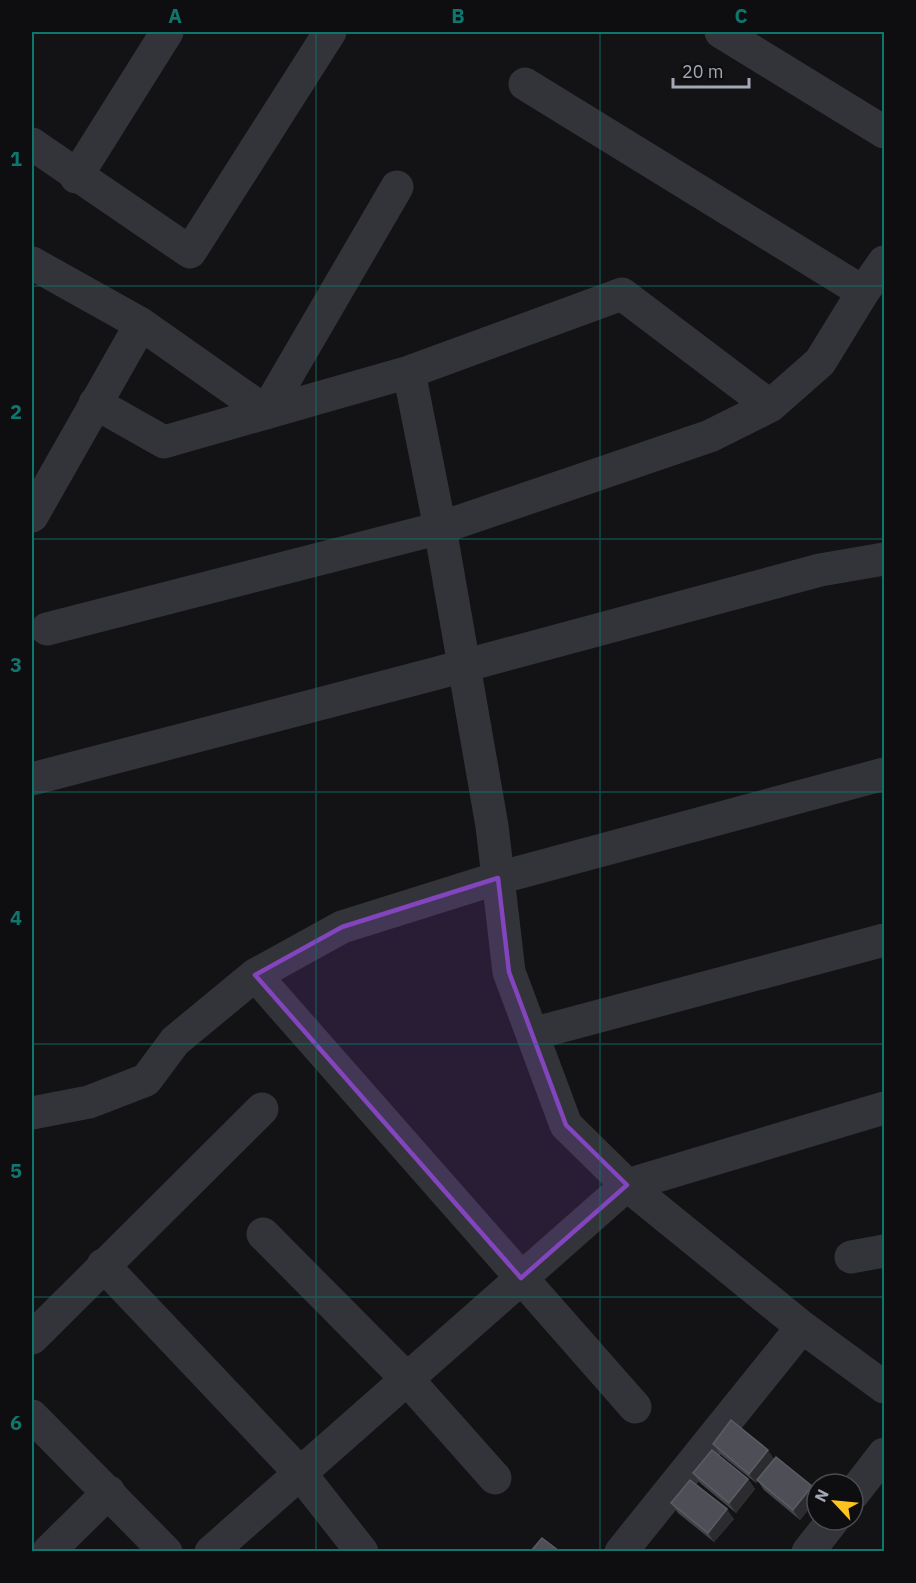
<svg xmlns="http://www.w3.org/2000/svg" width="916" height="1583" viewBox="0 0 916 1583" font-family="'IBM Plex Sans',sans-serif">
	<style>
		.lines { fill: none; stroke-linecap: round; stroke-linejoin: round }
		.minor { stroke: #33343a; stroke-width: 33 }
		.wall { fill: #43444a }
		.shaded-wall { fill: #2c2c30 }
		.building { fill: #4e4f56; stroke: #5b5d65; stroke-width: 1.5 }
		.marked { fill: #8345bd; fill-opacity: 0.2; stroke: #8345bd; stroke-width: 4.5; stroke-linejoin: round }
		.grid { fill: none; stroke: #0f766e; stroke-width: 1.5; stroke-opacity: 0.55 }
		.neatline { fill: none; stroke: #0f766e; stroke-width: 2 }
		.grid-label { font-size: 20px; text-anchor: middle; font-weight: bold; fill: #0f766e }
	</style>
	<rect width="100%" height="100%" fill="#131315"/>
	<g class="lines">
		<path class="minor" d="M721,32L884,132
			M525,84L863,292
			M32,144L190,252L330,32
			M76,177L167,32
			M32,263L141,324L266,412L397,187
			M409,372L440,528L492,826L509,972L566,1125L627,1185L802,1327L884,1387
			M95,403L164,442L409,372L622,294L770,406
			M32,516L141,324
			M47,629L440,528L710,436L770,406L820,362L863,292L884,262
			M32,779L430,675L820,570L884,559
			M255,975L635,1407
			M532,1034L884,940
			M32,1113L89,1102L146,1080L175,1041L255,975L342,927L498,878L884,774
			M263,1234L407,1379L495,1478
			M851,1257L884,1251
			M103,1265L300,1473L362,1552
			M32,1338L262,1109
			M32,1416L166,1552
			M853,1494L884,1454
			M48,1552L109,1492
			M211,1552L627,1185L884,1108
			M621,1552L802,1327
			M808,1552L833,1520"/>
	</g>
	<path class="wall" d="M713,1444L774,1459L812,1486L817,1493V1499L800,1520L764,1490L758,1481L756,1483L720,1454Z
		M693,1473L748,1479L755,1489L736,1513L700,1483Z
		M671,1503L734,1519L714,1542L678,1513Z"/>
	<path class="shaded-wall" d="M768,1450L775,1460L756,1483L749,1474Z
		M748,1479L755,1489L736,1513L729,1503Z
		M812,1486L817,1493V1499L800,1520L793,1510Z
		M727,1509L734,1519L714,1542L708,1533Z"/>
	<path class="building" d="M731,1420L768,1450L749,1474L713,1444Z
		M712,1450L748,1479L729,1503L693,1473Z
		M776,1457L812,1486L793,1510L757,1480Z
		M690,1480L727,1509L708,1533L671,1503Z
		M542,1538L559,1551H531Z"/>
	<path class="marked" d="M498,878L509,972L566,1125L627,1185L521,1278L255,975L342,927Z"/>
	<path class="grid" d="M316,32V1552M600,32V1552M32,286H884M32,539H884M32,792H884M32,1044H884M32,1297H884"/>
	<rect width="916" height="1583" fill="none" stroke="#0e0e10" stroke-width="66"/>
	<g transform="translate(835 1502) rotate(296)"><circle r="28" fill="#0e0e10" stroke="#4a4c52" stroke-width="1.5"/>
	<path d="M0-4.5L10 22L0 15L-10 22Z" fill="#ffc320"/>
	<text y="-9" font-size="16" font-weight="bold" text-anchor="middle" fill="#a3a8b6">N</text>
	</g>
	<path d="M673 78v9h76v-9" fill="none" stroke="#a3a8b6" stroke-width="3"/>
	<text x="682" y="78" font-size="18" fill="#a3a8b6" stroke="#0e0e10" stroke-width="4.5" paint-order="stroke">20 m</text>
	<rect x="33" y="33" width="850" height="1517" class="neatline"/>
	<g class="grid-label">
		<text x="175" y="23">A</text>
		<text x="458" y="23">B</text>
		<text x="741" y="23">C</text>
		<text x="16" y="166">1</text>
		<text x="16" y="419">2</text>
		<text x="16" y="672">3</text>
		<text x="16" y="925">4</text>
		<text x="16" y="1178">5</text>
		<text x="16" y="1430">6</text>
	</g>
</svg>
